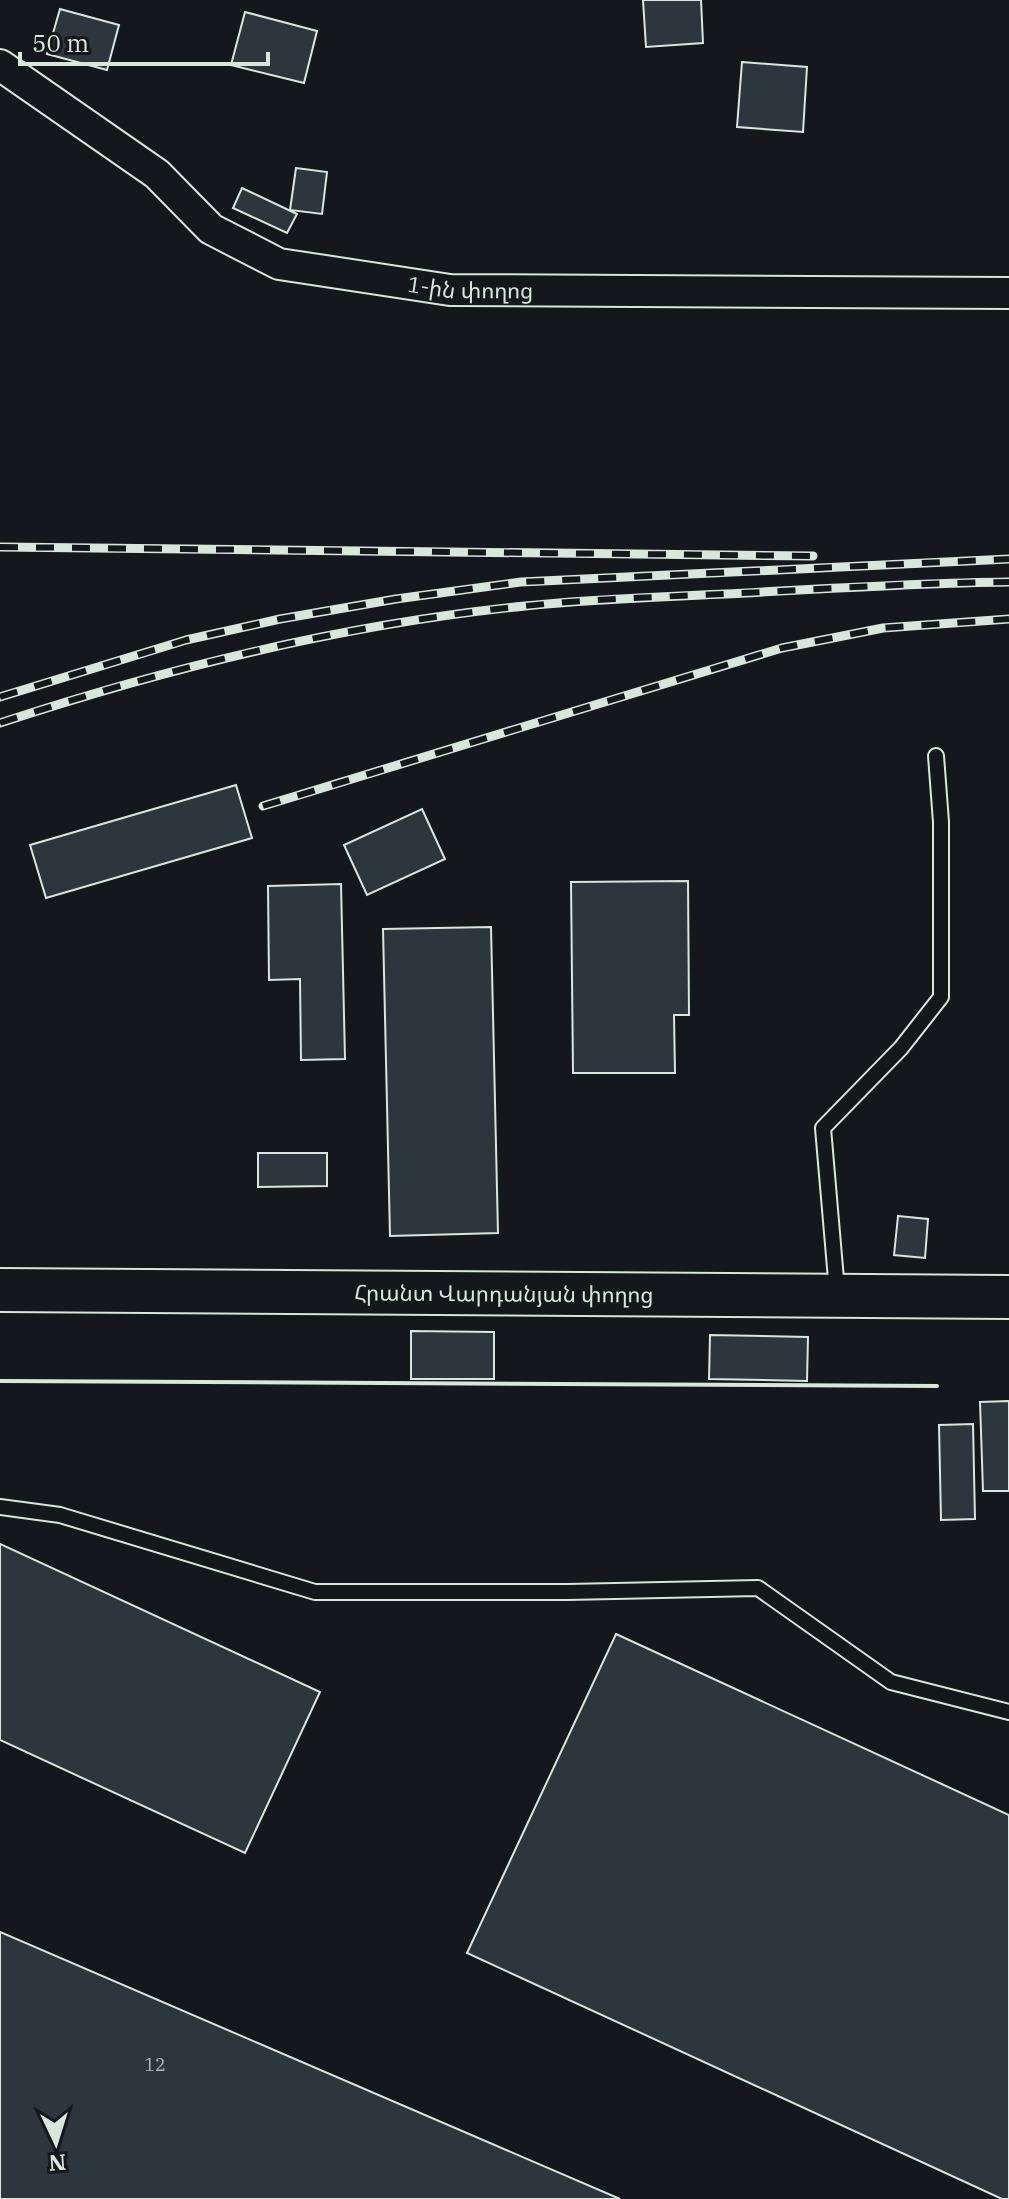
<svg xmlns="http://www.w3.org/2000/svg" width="1009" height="2199" viewBox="0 0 1009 2199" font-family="'IBM Plex Serif','Noto Sans Armenian',serif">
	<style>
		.building { fill: #2c363c; stroke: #d8e6dc; stroke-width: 2 }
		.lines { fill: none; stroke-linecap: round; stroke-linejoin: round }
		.service-casing { stroke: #d8e6dc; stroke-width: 18 }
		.minor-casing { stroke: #d8e6dc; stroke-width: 34 }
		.secondary-casing { stroke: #d8e6dc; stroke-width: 46 }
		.service { stroke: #14181c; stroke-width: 14 }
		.minor { stroke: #14181c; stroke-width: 30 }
		.secondary { stroke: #14181c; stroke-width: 42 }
		.rail-casing { stroke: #d8e6dc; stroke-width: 9 }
		.rail { stroke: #14181c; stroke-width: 6; stroke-dasharray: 18; stroke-linecap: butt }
		.wall { stroke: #d8e6dc; stroke-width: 4 }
		.labels { text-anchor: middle; stroke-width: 6; stroke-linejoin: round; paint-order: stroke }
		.number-label { font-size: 18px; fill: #adbab4 }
		.street-label { font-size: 22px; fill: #d8e6dc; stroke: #14181c }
	</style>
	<rect width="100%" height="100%" fill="#14181c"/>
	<path class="building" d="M643,0H701L703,43L646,47Z
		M60,9L119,25L107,70L47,54Z
		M245,12L317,31L304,83L231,65Z
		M742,62L807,67L803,132L737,127Z
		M296,168L327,172L322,214L290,210Z
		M242,188L297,214L287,233L233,208Z
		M236,785L252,838L46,898L30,845Z
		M422,809L445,859L367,895L344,845Z
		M688,881L689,1015H674L675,1073H573L571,882Z
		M341,884L345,1059L301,1060L300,979L269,980L268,886Z
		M491,927L498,1233L390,1236L383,929Z
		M258,1153H327V1186L258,1187Z
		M898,1216L928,1219L925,1258L894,1255Z
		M411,1331L494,1332V1379H411Z
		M710,1335L808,1337L807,1381L709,1379Z
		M1009,1401V1491H983L980,1402Z
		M973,1424L975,1519L941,1520L939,1425Z
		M0,1544L320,1692L245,1853L0,1740Z
		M616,1634L1009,1815V2199H1002L467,1953Z
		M0,1932L620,2199H0Z"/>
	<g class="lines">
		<g class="service-casing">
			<path id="service" d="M837,1291L823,1128L901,1048L941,997V822L936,756
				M0,1507L60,1515L315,1592H567L758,1588L891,1682L1009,1712"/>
		</g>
		<g class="minor-casing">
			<g id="minor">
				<path id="s1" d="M0,65L157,174L211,229L279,264L450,290L1009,293"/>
			</g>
		</g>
		<g class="secondary-casing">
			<g id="secondary">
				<path id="s2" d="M0,1290L1009,1297"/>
			</g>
		</g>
		<use href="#service" class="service"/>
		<use href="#minor" class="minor"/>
		<use href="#secondary" class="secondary"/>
		<g class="rail-casing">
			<path id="rail" d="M0,547L813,556
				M0,697L186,640L280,619L396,599L521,582L1009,559
				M0,723C170,667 346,624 525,606C591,599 658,597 725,594C819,589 914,583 1009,582
				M263,806L782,648L883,628L1009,619"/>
		</g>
		<use href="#rail" class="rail"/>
		<path class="wall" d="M0,1381L937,1386"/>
	</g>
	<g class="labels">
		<g class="number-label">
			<text x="155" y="2071">12</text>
		</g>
		<g class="street-label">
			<text dy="8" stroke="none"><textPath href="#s1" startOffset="538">1-ին փողոց</textPath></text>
			<text dy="8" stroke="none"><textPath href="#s2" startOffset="504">Հրանտ Վարդանյան փողոց</textPath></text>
		</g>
	</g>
	<g transform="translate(56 2143) rotate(176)" stroke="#14181c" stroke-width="6" paint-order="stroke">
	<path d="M0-6L14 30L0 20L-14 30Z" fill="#d8e6dc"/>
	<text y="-12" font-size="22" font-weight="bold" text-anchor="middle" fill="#d8e6dc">N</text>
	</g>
	<path d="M20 52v12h248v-12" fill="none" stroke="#d8e6dc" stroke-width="4"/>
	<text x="32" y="52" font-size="24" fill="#d8e6dc" stroke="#14181c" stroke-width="6" paint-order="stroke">50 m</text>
</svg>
